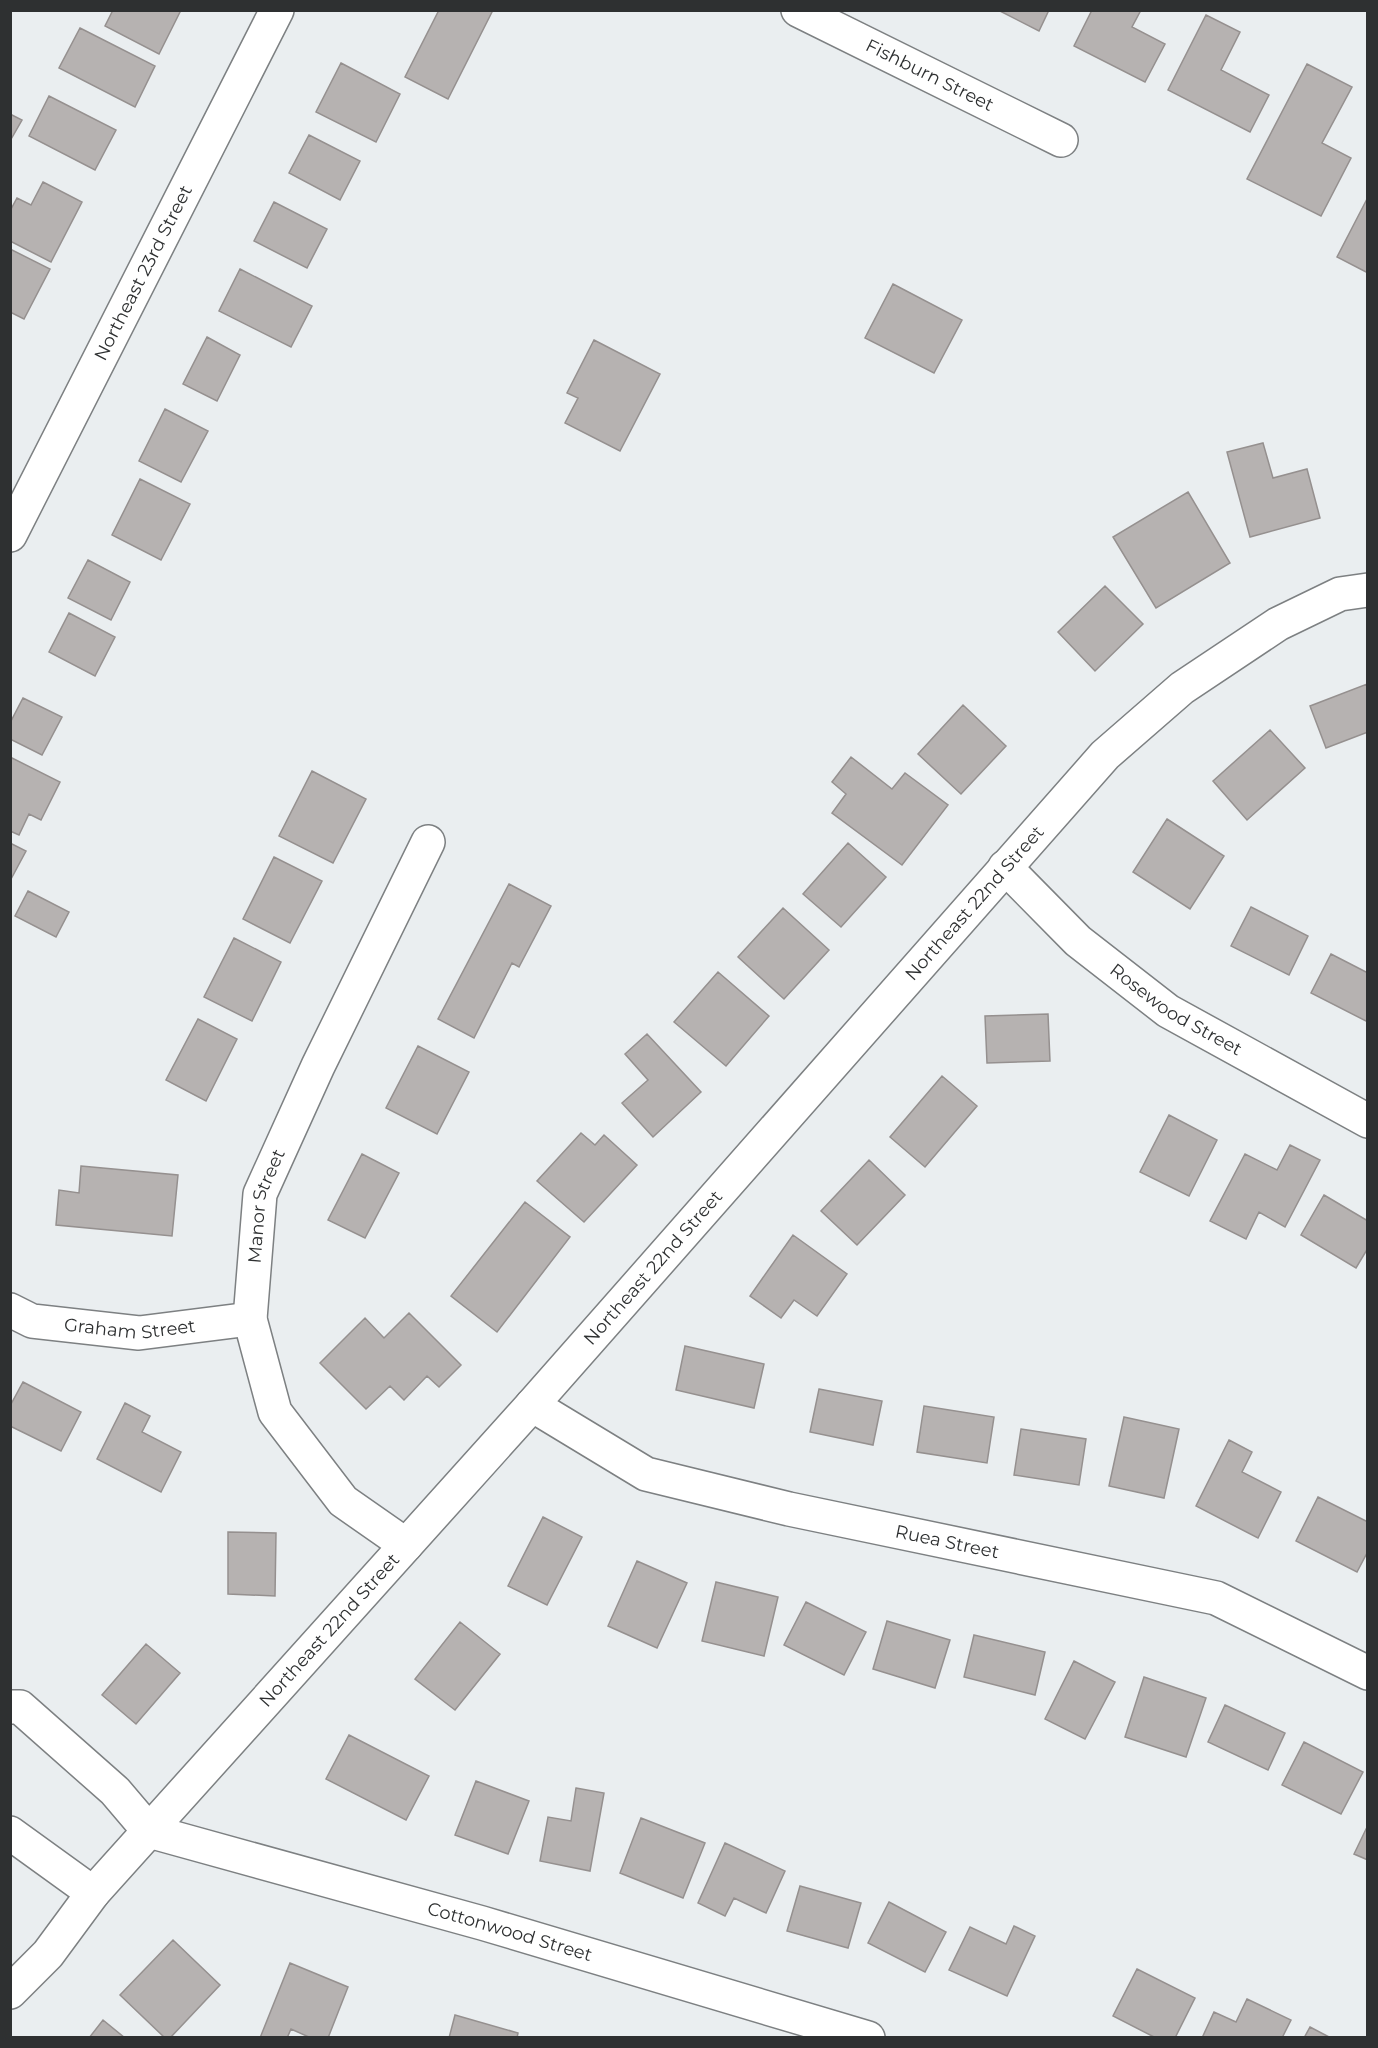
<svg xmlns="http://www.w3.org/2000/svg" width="1378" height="2048" viewBox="0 0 1378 2048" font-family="Montserrat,sans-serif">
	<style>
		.building { fill: #b6b2b1; stroke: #95908f; stroke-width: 1.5 }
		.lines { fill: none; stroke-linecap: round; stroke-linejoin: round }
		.street-casing { stroke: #7d8082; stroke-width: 36 }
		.street { stroke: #fff; stroke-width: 33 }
		.labels { text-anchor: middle; stroke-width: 4.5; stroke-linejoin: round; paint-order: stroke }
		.street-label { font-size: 18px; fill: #2e3031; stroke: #eaeef0 }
	</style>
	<rect width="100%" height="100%" fill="#eaeef0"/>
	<path class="building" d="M113,10H181L159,54L105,26Z
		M439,10H493L448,99L405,77Z
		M998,10H1049L1039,31Z
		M1092,10H1141L1132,27L1165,44L1145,82L1074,46Z
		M1206,15L1240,32L1221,70L1269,95L1250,132L1168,90Z
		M80,28L155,66L135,107L59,68Z
		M341,63L400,94L376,142L316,112Z
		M1307,64L1352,87L1322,143L1351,158L1321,216L1247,179Z
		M49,96L116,130L95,170L29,136Z
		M10,114L22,120L10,141Z
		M309,135L360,161L340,200L289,173Z
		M43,182L82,202L51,262L10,241V211L17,198L31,205Z
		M1368,197V273L1337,257Z
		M274,202L327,229L307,268L254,241Z
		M10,249L50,269L24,319L10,312Z
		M240,269L312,306L291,347L219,311Z
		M893,284L962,320L934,373L865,338Z
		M207,337L240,355L217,401L183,384Z
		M594,340L660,374L620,451L565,423L578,398L567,393Z
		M165,409L208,431L181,482L139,461Z
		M1263,443L1273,478L1307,469L1320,518L1250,537L1227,452Z
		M140,479L190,504L161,560L112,535Z
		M1188,492L1230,563L1156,608L1113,537Z
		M88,560L130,582L111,620L68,598Z
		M1105,586L1143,624L1095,671L1058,632Z
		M69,613L115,637L95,676L49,652Z
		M1367,684L1368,732L1326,748L1310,706Z
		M23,698L62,717L42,755L10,739V723Z
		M963,705L1006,746L961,794L918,754Z
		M1270,730L1305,768L1247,820L1213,781Z
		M10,757L60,782L41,820L29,814L19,835L10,831Z
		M851,757L892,789L905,773L948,805L902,865L832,813L846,794L832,782Z
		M312,771L366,799L333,863L279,836Z
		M1167,819L1224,856L1190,909L1133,872Z
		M10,843L26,851L10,881Z
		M848,843L886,877L841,927L803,894Z
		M274,857L322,881L290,943L243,919Z
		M509,884L551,906L519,967L512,963L474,1038L438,1019Z
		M28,891L69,912L56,937L15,916Z
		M1251,907L1308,936L1289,975L1231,946Z
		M783,908L829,950L784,999L738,957Z
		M234,938L281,962L252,1021L204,997Z
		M1331,954L1368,973V1022L1311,993Z
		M718,972L769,1016L726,1066L674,1022Z
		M1048,1014L1050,1061L987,1063L985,1016Z
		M198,1019L237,1039L206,1101L166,1080Z
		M647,1034L701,1092L653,1137L622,1103L648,1080L625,1054Z
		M418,1046L469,1072L437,1134L386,1108Z
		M942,1076L977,1106L925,1167L890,1137Z
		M1169,1115L1217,1140L1189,1196L1140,1172Z
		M581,1133L595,1145L604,1135L637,1165L584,1222L537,1181Z
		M1290,1145L1320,1160L1285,1227L1259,1212L1246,1239L1210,1221L1245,1154L1277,1170Z
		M362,1154L399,1173L365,1238L328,1220Z
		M869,1160L905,1195L857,1245L821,1211Z
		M81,1166L178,1175L172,1236L56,1225L59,1190L79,1193Z
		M1324,1195L1368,1221V1248L1356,1268L1301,1235Z
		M525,1202L570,1237L497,1332L451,1296Z
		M793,1235L847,1274L817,1316L794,1300L781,1318L750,1296Z
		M409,1313L461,1365L439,1387L427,1376L404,1400L390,1386L366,1409L320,1363L365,1318L384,1338Z
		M685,1346L764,1364L754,1408L676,1390Z
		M23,1382L81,1412L61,1451L10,1426V1406Z
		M819,1389L882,1401L873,1445L810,1432Z
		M125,1403L150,1416L142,1432L181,1452L161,1492L97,1459Z
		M924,1406L994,1417L987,1463L917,1452Z
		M1124,1417L1179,1429L1164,1498L1109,1486Z
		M1021,1429L1086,1439L1079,1485L1014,1475Z
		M1229,1440L1252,1452L1242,1472L1281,1492L1258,1538L1196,1506Z
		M1318,1497L1368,1522V1551L1357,1572L1296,1541Z
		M543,1517L582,1537L547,1605L508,1586Z
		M228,1532L276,1533L275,1596L228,1594Z
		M637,1561L687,1583L657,1648L608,1626Z
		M716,1582L778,1597L764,1656L702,1641Z
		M806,1602L866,1632L844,1675L784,1645Z
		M887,1621L950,1640L935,1688L873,1669Z
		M460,1622L500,1654L455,1710L415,1679Z
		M974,1635L1045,1652L1035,1695L964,1677Z
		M146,1644L180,1673L136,1724L102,1695Z
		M1074,1661L1115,1682L1085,1739L1045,1719Z
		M1144,1677L1206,1698L1186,1757L1125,1737Z
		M1225,1705L1285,1733L1268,1770L1208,1742Z
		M349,1735L429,1776L406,1820L326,1779Z
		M1304,1742L1363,1772L1341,1814L1282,1785Z
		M476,1781L529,1801L508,1854L455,1835Z
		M576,1788L604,1793L590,1871L540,1861L548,1817L571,1821Z
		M641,1818L705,1843L683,1898L620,1873Z
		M1368,1825V1860L1354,1854Z
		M725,1843L785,1871L766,1913L734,1898L725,1916L698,1903Z
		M800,1886L861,1903L848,1948L787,1931Z
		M889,1902L946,1932L925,1972L868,1943Z
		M1014,1926L1035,1936L1007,1996L949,1970L970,1927L1006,1944Z
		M173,1940L220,1985L170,2038H165L120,1995Z
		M290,1963L348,1987L328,2038H311L291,2029L287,2038H260Z
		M1137,1969L1195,1998L1175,2038H1156L1113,2016Z
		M1247,1999L1291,2020L1282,2038H1202L1214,2012L1236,2022Z
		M455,2015L518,2033L517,2038H449Z
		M103,2020L125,2038H89Z
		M1310,2027L1331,2038H1304Z"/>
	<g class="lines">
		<g class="street-casing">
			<g id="street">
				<path id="s1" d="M798,10L1061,140"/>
				<path id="s2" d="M10,535L277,10"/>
				<path id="s3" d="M1005,867L1078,941L1168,1011L1368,1121"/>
				<path id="s4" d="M10,1310L32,1321L139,1333L250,1319"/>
				<path id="s5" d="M532,1405L646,1474L789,1509L1216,1598L1368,1673"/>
				<path id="s6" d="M406,1545L343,1501L275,1412L250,1319L260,1194L318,1066L428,842"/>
				<path id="s7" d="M10,1707H20L115,1791L149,1831L482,1923L868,2038"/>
				<path d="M10,1833L93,1893"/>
				<path id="s8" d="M10,1992L48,1954L93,1893L532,1405L1105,755L1182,688L1278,624L1340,594L1368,590"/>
			</g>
		</g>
		<use href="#street" class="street"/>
	</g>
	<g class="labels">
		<g class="street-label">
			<text dy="6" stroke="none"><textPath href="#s1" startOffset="147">Fishburn Street</textPath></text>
			<text dy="6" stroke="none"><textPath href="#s2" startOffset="294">Northeast 23rd Street</textPath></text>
			<text dy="6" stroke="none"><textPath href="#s8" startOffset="1455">Northeast 22nd Street</textPath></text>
			<text dy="6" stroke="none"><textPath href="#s3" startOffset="224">Rosewood Street</textPath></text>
			<text dy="6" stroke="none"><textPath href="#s6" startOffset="400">Manor Street</textPath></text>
			<text dy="6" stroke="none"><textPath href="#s8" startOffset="969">Northeast 22nd Street</textPath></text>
			<text dy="6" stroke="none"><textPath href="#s4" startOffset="123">Graham Street</textPath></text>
			<text dy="6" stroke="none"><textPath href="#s5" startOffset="442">Ruea Street</textPath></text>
			<text dy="6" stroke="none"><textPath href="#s8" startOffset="483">Northeast 22nd Street</textPath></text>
			<text dy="6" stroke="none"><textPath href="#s7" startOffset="564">Cottonwood Street</textPath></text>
		</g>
	</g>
	<rect width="1378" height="2048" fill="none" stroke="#2e3031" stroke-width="24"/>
</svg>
